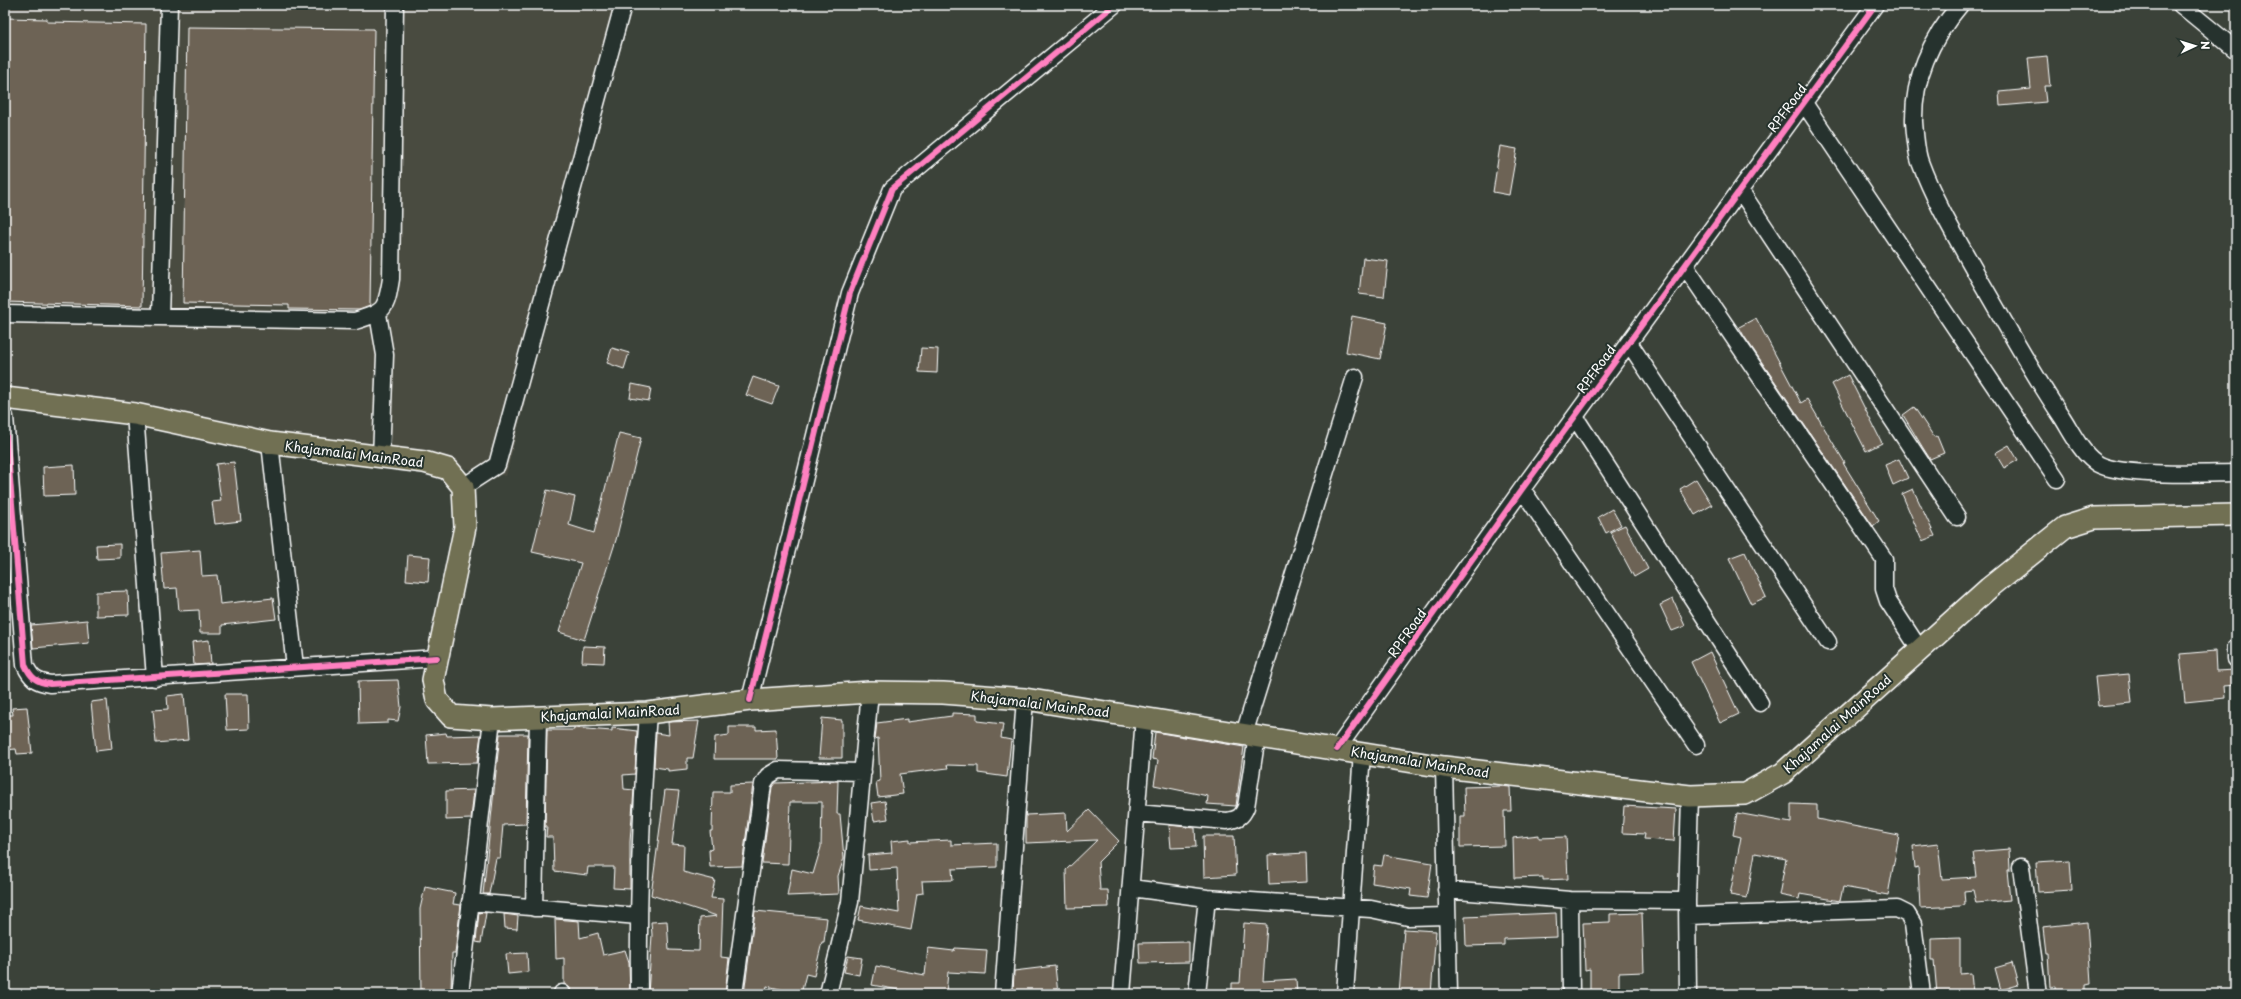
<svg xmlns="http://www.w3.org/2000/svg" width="2241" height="999" viewBox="0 0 2241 999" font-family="'Playpen Sans',sans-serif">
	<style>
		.built { fill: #4a4c41 }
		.building { fill: #6d6455; stroke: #fff }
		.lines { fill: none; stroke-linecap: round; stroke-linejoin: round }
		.minor-casing { stroke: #fff; stroke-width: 19 }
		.major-casing { stroke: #fff; stroke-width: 24 }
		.minor { stroke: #26332d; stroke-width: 16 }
		.major { stroke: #716f52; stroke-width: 21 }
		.cycleway-casing { stroke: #26332d; stroke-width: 8 }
		.cycleway { stroke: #ff80c0; stroke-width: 6 }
		.labels { text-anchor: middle; stroke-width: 4; stroke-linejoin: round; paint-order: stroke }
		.street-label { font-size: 13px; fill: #fff; stroke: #26332d }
	</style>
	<rect width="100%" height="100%" fill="#3b4239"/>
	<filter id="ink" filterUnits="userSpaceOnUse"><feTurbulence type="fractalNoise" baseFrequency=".025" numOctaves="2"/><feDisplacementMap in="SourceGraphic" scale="8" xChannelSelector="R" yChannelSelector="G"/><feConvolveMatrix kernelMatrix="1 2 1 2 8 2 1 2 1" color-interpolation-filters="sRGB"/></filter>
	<g filter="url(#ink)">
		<path class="built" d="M5,5H625L506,476L5,385Z"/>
		<path class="building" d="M5,18L47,19V22L146,24L142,306L5,302Z
			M187,27L374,29L370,306L359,310L289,309V305L183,303Z
			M2047,56L2050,86H2044L2046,102L2000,106L1999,92L2031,89L2028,58Z
			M1500,146L1517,149L1509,195L1493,192Z
			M1363,258L1388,261L1384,297L1359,294Z
			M1352,316L1387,323L1380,359L1346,352Z
			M1756,318L1801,403L1807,399L1845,463H1843L1879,521L1873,526L1744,336L1739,327Z
			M612,348L629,353L624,369L607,363Z
			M921,348L938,349L937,373L919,372Z
			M1848,375L1882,443L1866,451L1832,384Z
			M753,377L779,386L772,404L746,395Z
			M632,384L651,388L649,401L630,398Z
			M1914,407L1934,437L1937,436L1944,453L1930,459L1923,448L1903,415Z
			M619,433L641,438L616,540L584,640L559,632L581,563L532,552L547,490L575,497L569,525L594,533Z
			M2009,445L2018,460L2004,468L1995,453Z
			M1899,459L1908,478L1893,485L1885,465Z
			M234,462L241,521L215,524L212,502L221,501L216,464Z
			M74,465L75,495L44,496L43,467Z
			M1696,479L1712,505L1695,515L1680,489Z
			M1913,489L1935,536L1922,541L1902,494Z
			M1612,509L1621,525L1606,533L1598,517Z
			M1625,525L1648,569L1634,577L1610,532Z
			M120,544V558L97,559L96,545Z
			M200,550L202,576L217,575L220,604L273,598L276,619L222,625V633H200L199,610L179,611L177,588L164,589L161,553Z
			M1745,552L1766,597L1751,604L1729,558Z
			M408,555L430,557L428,582L406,580Z
			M128,591L129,615L96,616V592Z
			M1673,599L1685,626L1672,631L1660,605Z
			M87,620L89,643L33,648L31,625Z
			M209,640L211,664L194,665L192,642Z
			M583,646L605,647L604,663L582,662Z
			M2215,651L2216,671L2236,670V685L2224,686L2225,698L2185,702L2180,654Z
			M1710,652L1739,714L1720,723L1691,662Z
			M2129,674L2132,703L2098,706L2095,677Z
			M398,680L401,707L398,721L388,720V723L359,724L358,681Z
			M184,694L188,740L156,743L153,710L168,709L167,696Z
			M225,694H248L249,729L227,730Z
			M107,700L112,749L96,751L91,702Z
			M27,707L32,753L17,754L16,749L5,750V715H13L12,708Z
			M952,713L977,714V721L1003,724L1001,738L1011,740L1007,777L978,773V766L947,765L948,768L900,774L903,794L878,797L876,782L880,781L878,738L875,739L877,723L907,719V722L952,716Z
			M822,718L842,720V758H819Z
			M699,721L693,758H687V769L668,771V769L654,767L656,733L669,735L668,722Z
			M729,727H756V730L776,729L778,759H714L715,737L729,735Z
			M574,728L612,731V728L637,731L635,774L623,775L624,789L634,790L630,842V889L613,888L614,867H588L587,875L554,871L553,837H546L547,827H545L547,730H574Z
			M1155,732L1244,747L1236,806L1207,804L1208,796L1154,785L1158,760L1152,759Z
			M446,733L447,736L481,735L477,763L428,764L426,735Z
			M500,734H528L526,824L503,825L500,858H496L489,894H483Z
			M838,781L837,814H840L844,858L838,876L839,894L787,896L792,869L813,874L821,847L822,802H790L788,864L762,863L772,787L775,783Z
			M753,784L742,866L710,867L709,850L712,849L710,831H712L713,792H730V785Z
			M1500,786L1510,787L1511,811H1504L1505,846L1460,847V816H1465L1464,787Z
			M474,790L471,819L446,820V791Z
			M665,790L679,791L672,844L684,845L683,872L715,880L711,898L723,899L721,957L729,958L725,994H648L652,935L651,922L667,921L669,950L699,951L700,918L717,916L651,895Z
			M885,801L888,819L874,821L871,803Z
			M1791,804L1817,805V819L1899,835L1888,895L1843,887L1840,901L1800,894L1799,899L1779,895L1786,859L1755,853L1747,898L1730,895L1741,837L1733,835L1737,813L1791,823Z
			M1624,806L1676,809L1674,841L1644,839L1645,834L1622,833Z
			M1089,810L1119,841L1098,862L1100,890H1108L1109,907L1067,908L1066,870L1097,840L1026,843V815L1066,813L1067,831Z
			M1169,825L1195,828L1196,847L1171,848Z
			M1539,835V838L1566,837L1568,879L1543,880V877L1514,878L1513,838Z
			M1203,836H1234L1236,875L1204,877Z
			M910,839V842L951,840V845L997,843V867L952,869L953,880L922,881L923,893L917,894L911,930L858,920L861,906L899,913L897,868L869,870L868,855L892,853L891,841Z
			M1938,843L1942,879L1976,877L1973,852L2009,849L2010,870H2007L2010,900L1976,903L1973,890L1964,891L1965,904L1961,906L1920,908L1918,867L1915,868L1913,846Z
			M1306,853L1307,882L1269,884L1268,855Z
			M1384,855L1432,863L1427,898L1410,896L1411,889L1372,883L1374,865L1382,866Z
			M2070,860L2072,890L2038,892L2036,862Z
			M425,887L455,893L453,904L461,905L455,953H452L451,992L421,993L420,909Z
			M755,911L827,918L824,942H822L814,976L806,974L801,994L767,986L765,994H744Z
			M479,912L486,913L481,943L476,942Z
			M1556,913L1557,937L1504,939V945L1466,946L1465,917Z
			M1642,913L1644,972L1619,973V994H1590V969L1585,970L1583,923L1610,922V914Z
			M504,914L518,916L517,929L505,928Z
			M555,919L579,921L580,938L598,933L603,955L625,950L629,962L630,994H572L570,988L564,984V958L556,959Z
			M2087,922L2091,984L2085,985V994H2056V986L2050,987L2048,953H2046L2043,927Z
			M1244,923L1267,925L1263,981L1296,979L1297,994H1232V983H1240Z
			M1404,929L1436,931L1431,994H1399Z
			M1960,938V974L1971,973L1973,994H1937L1934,960H1931V939Z
			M1189,942V962L1140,963L1139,943Z
			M928,948L954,951L955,948L987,950L985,974L948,972L946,994L915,991V993L872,985L876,966L925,975Z
			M527,953L528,972L508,974L506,954Z
			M848,956L862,958L859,975L844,972Z
			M2012,963L2018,985L2001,990L1995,968Z
			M1055,966L1058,994H1013L1014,971Z"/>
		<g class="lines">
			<g class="minor-casing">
				<path id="minor" d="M1960,5C1931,39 1913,77 1914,122C1915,134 1916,151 1920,162C1935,203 1959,242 1980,280C2007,326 2032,373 2062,417C2071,431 2081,452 2095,462C2115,478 2207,473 2236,473
					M2181,5L2236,50
					M1804,103L2057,479
					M1740,190L1957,517
					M1685,266L1884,559V589L1888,601L1920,650
					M5,314L355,321C385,312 386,310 391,279L395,5
					M378,314L385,355L381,457
					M160,317L169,5
					M1629,343L1828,642
					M135,414L155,678
					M5,417L25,665C31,678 36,682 50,684L437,658
					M1575,417L1760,703
					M270,443L295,667
					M463,487L497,465L623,5
					M1522,489L1696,745
					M2236,647V659
					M750,700L850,293L892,189L1114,5
					M1244,734L1355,377
					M1337,749L1522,489L1875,5
					M1444,767L1449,994
					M1137,813L1227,821C1238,819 1242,817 1246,807L1257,736
					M2021,867L2038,994
					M1131,888L1207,898L1371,909L1408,917L1447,916
					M1446,890L1570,900L1687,901
					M1570,900L1571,994
					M470,902L638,916
					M534,908L538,717
					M1688,916L1897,909L1907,914L1913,924L1922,994
					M460,994L492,719
					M562,994V993
					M639,994C638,900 641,807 648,713
					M734,994L763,784L768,776L778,770L863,772
					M828,994L850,902L870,692
					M1003,994L1025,699
					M1122,994L1144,718
					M1197,994L1207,898
					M1345,994L1362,753
					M1688,994L1687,901L1690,796"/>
			</g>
			<g class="major-casing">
				<path id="major" d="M5,398L135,414L270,443L424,462L448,469L463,487L465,527L433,680L437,700L451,716L492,719L648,713L750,700L870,692L943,693L1025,699L1444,767L1690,796L1745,794L1783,773L1989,588L2065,527L2094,518L2236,515"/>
			</g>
			<use href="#minor" class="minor"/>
			<use href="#major" class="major"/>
			<g class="cycleway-casing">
				<path id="cycleway" d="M5,417L25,665C31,678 36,682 50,684L437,658
					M750,700L850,293L892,189L1114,5
					M1337,749L1522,489L1875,5"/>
			</g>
			<use href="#cycleway" class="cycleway"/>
		</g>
	</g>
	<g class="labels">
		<g class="street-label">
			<text transform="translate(1787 108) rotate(-54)" y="5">RPFRoad</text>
			<text transform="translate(1596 369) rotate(-54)" y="5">RPFRoad</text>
			<text transform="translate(354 454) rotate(7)" y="5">Khajamalai MainRoad</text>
			<text transform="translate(1407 633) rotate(-55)" y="5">RPFRoad</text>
			<text transform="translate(1040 704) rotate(7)" y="5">Khajamalai MainRoad</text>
			<text transform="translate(610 713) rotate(-3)" y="5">Khajamalai MainRoad</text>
			<text transform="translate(1837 724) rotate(-42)" y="5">Khajamalai MainRoad</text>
			<text transform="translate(1420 762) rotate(9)" y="5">Khajamalai MainRoad</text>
		</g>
	</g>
	<rect width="2241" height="999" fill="none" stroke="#26332d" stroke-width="20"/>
	<rect x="10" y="10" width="2221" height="979" fill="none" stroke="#fff" stroke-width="1.5" filter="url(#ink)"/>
	<g transform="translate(2195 46) rotate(86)" stroke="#26332d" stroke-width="3" paint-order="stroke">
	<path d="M0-3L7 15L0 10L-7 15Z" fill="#ffffff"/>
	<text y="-6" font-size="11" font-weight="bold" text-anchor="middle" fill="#ffffff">N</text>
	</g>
</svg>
